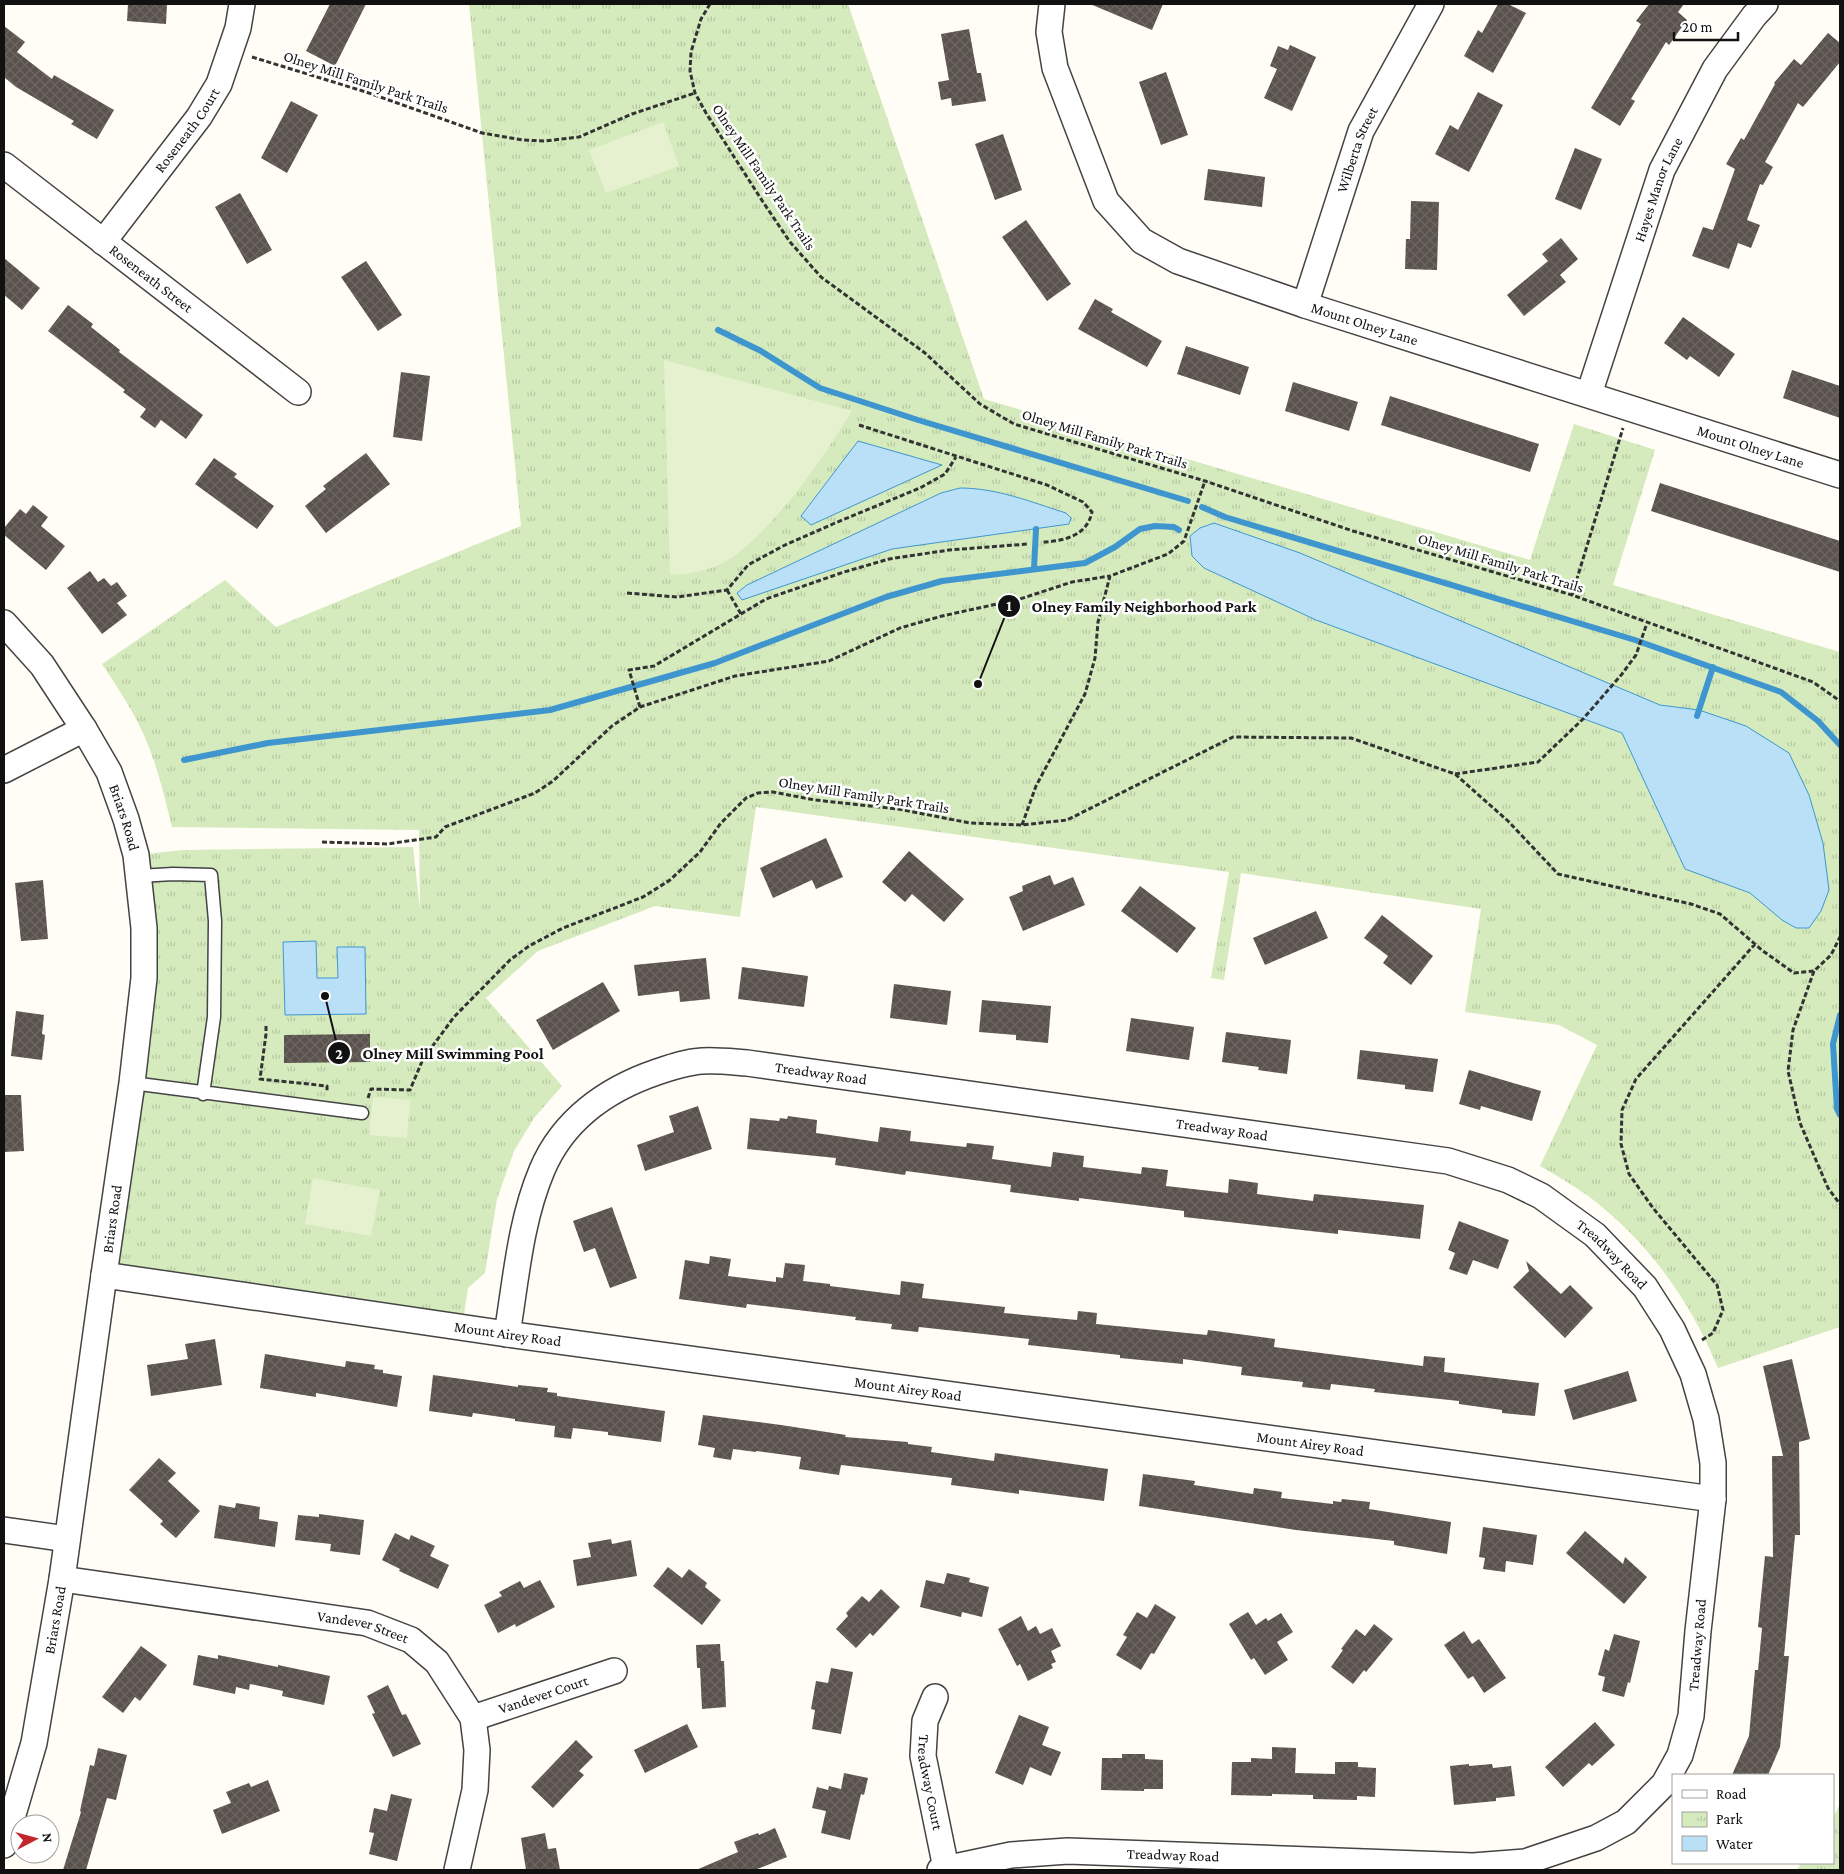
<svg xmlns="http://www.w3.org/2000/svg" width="1844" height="1874" viewBox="0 0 1844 1874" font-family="'Crimson Pro',serif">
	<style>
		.park { fill: url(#park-tufts) }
		.pitch { fill: #e6f2cf }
		.water { fill: #b9e0f7; stroke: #3f96cf }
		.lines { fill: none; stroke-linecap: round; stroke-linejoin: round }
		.stream { stroke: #3f96cf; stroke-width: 6 }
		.building { fill: url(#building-cross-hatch) }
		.service-casing { stroke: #444; stroke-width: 15 }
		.minor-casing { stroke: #444; stroke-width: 28 }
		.path { stroke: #333; stroke-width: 3; stroke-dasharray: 5 2.5; stroke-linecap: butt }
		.service { stroke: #fff; stroke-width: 12 }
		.minor { stroke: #fff; stroke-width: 25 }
		.labels { text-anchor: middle; stroke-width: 5; stroke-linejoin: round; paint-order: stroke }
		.street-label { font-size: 15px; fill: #111; stroke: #fff }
		.leader { fill: none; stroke: #111; stroke-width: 2 }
		.callout-dot { fill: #111; stroke: #fff; stroke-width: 2 }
		.mark-label { font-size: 15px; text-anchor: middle; font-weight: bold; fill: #fff }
		.callout-label { font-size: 16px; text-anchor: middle; font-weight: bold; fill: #111; stroke: #fff; stroke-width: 5; stroke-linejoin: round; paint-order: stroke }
	</style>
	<defs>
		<pattern id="park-tufts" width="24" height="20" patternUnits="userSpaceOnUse" patternTransform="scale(1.25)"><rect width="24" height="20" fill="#d5ebbd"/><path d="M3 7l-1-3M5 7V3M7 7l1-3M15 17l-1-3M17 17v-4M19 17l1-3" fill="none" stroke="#b6c8a1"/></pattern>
		<pattern id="building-cross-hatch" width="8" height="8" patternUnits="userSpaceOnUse" patternTransform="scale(1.25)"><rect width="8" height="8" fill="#5a524d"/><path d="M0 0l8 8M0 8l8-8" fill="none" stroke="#6d6662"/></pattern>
	</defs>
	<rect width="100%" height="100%" fill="#fffdf5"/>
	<path class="park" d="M469,4H848L984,399L1530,560L1574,424L1655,450L1613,585L1840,652V1327L1718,1368C1691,1304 1655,1251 1601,1206C1583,1191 1561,1178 1540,1166L1597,1045L1559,1025L1465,1012L1481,909L1241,873L1224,980L1211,978L1229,872L756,807L740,917L655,906L538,951L486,998L562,1086L534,1118L514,1151L497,1199L485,1273L468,1288L462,1328L104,1275L132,1083L136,855L183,850L413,847L420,909L419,830L172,827C165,799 159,772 148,745C137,716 119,690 102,664L225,580L276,627L521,526Z
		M1840,1804V1870H1796L1802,1863H1833V1818Z"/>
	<path class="pitch" d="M663,122L679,166L606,193L589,150Z
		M664,360L852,411C823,457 793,503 752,541C742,550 731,560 718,565C702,572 687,574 670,575Z
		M373,1097L410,1100L407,1138L369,1135Z
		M313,1178L380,1190L371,1236L305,1224Z"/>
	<path class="water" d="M858,441L942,465L811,525L801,516Z
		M960,488C997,488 1031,502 1066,513L1071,518L1069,524L892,549L742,600L737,593L747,585L941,493Z
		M1214,523L1300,553L1660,705L1699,710L1746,726L1789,753L1809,795L1823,843L1829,890L1821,911L1809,928H1796L1782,920L1750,893L1685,869L1622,733L1316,620L1204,568L1192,556L1190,536L1200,528Z
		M316,941L317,978H338L337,947H365L366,1014L285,1015L283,942Z"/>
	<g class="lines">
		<path class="stream" d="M718,330L761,351L820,388L918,420L1188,501
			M1202,507L1225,517L1635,640L1781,692L1818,721L1840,745
			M1034,569L1036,529
			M1697,716L1713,667
			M184,760L268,743L550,710L715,663L886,597L942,581L1085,563L1115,547L1140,529L1155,526L1174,527L1179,530
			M1840,1015L1833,1044L1837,1109L1840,1115"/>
	</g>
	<path class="building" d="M128,4H167L166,24L127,21Z
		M330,4H366L335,66L306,51Z
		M1090,4H1163L1152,30Z
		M1498,4H1508L1526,13L1493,73L1464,56L1478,30L1482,33Z
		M1649,4H1684L1678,12L1687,20L1669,45L1666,42L1631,99L1635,101L1620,126L1591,108L1641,24L1636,21Z
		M4,26L25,42L17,52L52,79L54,75L114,110L97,139L71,124L74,121L16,87L4,77Z
		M969,29L977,73H981L986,101L952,106L951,98L941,100L938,82L949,80L941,34Z
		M1828,33L1840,43V62L1803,107L1798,103L1765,162L1773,167L1763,185L1760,184L1747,220L1760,225L1751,248L1738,243L1729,269L1692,256L1703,227L1713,230L1735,169L1726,164L1741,138L1744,140L1775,84L1774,83L1794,59L1801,65Z
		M1290,45L1316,57L1292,111L1264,98L1277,69L1270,66L1278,46L1288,50Z
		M1166,72L1188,135L1161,145L1139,82Z
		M1478,92L1503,105L1469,172L1435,154L1450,125L1458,130Z
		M291,101L318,115L287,173L261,158Z
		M1003,134L1022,190L995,200L975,144Z
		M1575,148L1602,159L1581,210L1555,199Z
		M1208,169L1265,177L1262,207L1204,200Z
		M240,193L272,250L247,264L215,207Z
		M1411,201L1439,202L1437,270L1405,269L1406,239H1410Z
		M1026,220L1071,284L1047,301L1002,237Z
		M1561,238L1578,259L1560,275L1566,282L1524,316L1507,295L1548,261L1542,254Z
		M4,258L40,288L22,310L4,295Z
		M366,261L402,315L378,331L341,277Z
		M1095,299L1113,309L1111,312L1162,341L1147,367L1078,329Z
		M68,305L93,324L91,327L120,350L119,352L203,415L186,439L161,420L155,428L140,417L146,409L123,392L125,390L48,331Z
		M1683,317L1735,354L1719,377L1690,356L1687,360L1664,343Z
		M1186,346L1249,367L1240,395L1177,374Z
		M1792,370L1840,386V418L1783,398Z
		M401,372L430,376L422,441L393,437Z
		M1293,382L1358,402L1349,431L1285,411Z
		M1390,396L1539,444L1530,472L1381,425Z
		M366,453L390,484L326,533L305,506L326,489L323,486Z
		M214,458L237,474L234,477L274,506L257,529L195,484Z
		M1660,483L1840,541V572L1651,511Z
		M33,505L48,517L41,526L65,546L46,570L4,535V528L20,509L26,514Z
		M90,571L98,582L104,578L111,586L117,582L127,596L117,603L127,615L102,634L67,588Z
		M826,838L843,877L816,889L812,880L773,898L760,868Z
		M909,851L964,899L944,922L912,894L905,902L882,882Z
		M1050,875L1054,885L1073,877L1085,905L1023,931L1009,897L1023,891L1022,886Z
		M43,880L48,939L21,941L15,883Z
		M1140,886L1196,928L1177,953L1121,911Z
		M1316,911L1328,938L1265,965L1253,938Z
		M1382,915L1433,956L1411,985L1383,963L1388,956L1364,938Z
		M706,958L710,999L680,1002L679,991L638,996L634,965Z
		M742,967L808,976L804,1007L738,999Z
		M603,982L620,1011L553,1050L536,1020Z
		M894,984L951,991L947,1025L890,1018Z
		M982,1000L1051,1006L1048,1043L1016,1040V1035L979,1032Z
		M16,1011L44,1015L42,1034L45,1035L42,1060L11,1056Z
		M1131,1018L1194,1027L1189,1060L1126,1051Z
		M1226,1032L1291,1040L1287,1074L1258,1070L1259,1067L1222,1062Z
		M370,1034V1062L284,1063V1035Z
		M1360,1050L1438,1059L1433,1092L1405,1089V1085L1357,1079Z
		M1469,1070L1541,1091L1532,1121L1481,1106L1480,1110L1459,1104Z
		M4,1095H21L24,1151L4,1152Z
		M698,1106L712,1149L645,1171L637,1145L674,1132L669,1116Z
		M788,1116L817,1120L816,1133L878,1142L880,1127L911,1131L910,1141L966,1147L967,1143L994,1146L992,1159L1051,1167L1053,1152L1084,1156L1083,1167L1141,1174L1142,1167L1168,1170L1166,1186L1228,1193L1229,1179L1258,1183L1257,1194L1313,1201L1314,1194L1424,1205L1420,1239L1338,1230V1234L1184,1217V1211L1079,1198V1201L1010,1192L1011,1185L906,1171L905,1175L835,1165L836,1158L747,1149L750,1118L779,1121L780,1118L787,1119Z
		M612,1207L637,1278L610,1288L595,1248L584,1252L573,1221Z
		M1459,1221L1509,1240L1498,1269L1473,1260L1467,1275L1449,1269L1455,1253L1448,1250Z
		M710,1256L731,1259L728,1276L776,1282V1277L783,1278L785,1263L805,1265L803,1281L830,1284V1286L900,1295L901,1281L924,1284L922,1298L1005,1307L1004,1313L1077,1320L1078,1311L1097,1313L1096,1324L1207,1335L1208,1330L1275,1339L1274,1347L1423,1366L1424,1356L1445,1358L1444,1372L1539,1383L1535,1416L1502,1413V1410L1459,1404V1401L1374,1392L1375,1389L1331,1384L1330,1390L1302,1387L1303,1382L1241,1375L1242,1367L1183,1359V1364L1120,1358V1355L1028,1345L1029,1339L919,1327L918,1332L891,1329L892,1324L855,1320L856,1317L747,1304L746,1308L679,1299L685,1260L709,1264Z
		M1526,1261L1561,1294L1570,1285L1593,1308L1565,1338L1513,1287L1529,1271Z
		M215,1339L222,1385L151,1396L147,1365L188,1359L185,1344Z
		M265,1354L345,1367L346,1361L375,1365L374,1369L383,1370V1373L402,1376L397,1407L316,1393V1397L260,1388Z
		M1792,1359L1810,1439L1799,1442L1800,1535H1795L1784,1656H1789L1780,1747L1768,1775H1732L1749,1736L1755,1670H1758L1762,1628L1758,1627L1765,1556L1773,1557L1772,1456H1783L1763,1366Z
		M1628,1371L1637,1401L1573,1420L1564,1390Z
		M433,1375L518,1387V1385L548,1388L547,1392L557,1393V1396L665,1411L661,1442L608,1435V1432L573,1428L571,1439L554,1437L555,1426L515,1421V1419L473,1413L472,1417L429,1411Z
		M703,1415L781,1425L846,1435L845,1437L908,1442V1444L932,1447L931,1452L994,1461L995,1453L1108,1469L1104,1501L1019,1490V1494L951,1485L952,1478L841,1465L839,1475L799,1469L801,1457L756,1451V1452L733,1449L731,1460L713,1457L715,1448L698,1445Z
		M159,1458L176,1473L168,1481L200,1511L176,1538L160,1524L163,1521L129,1490Z
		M1143,1474L1195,1481L1194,1485L1253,1494L1254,1488L1282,1492L1281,1498L1333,1504V1501L1341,1502L1342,1499L1370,1502L1369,1509L1451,1522L1447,1554L1394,1545V1541L1296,1530L1139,1506Z
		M236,1503L260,1507L259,1519L278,1522L275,1547L214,1538L219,1505L235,1508Z
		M319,1514L364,1520L360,1555L330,1551L331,1544L295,1540L298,1515L319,1517Z
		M1483,1527L1537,1535L1533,1565L1506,1561L1505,1572L1483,1569L1485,1558L1479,1557Z
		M1585,1531L1623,1564L1625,1557L1647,1577L1624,1604L1566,1553Z
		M395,1533L409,1540L411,1535L435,1546L430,1556L449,1565L438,1589L399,1571L400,1569L382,1560Z
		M611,1539L612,1544L631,1540L637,1576L577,1586L573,1560L591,1557L588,1543Z
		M668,1567L682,1578L689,1569L707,1583L705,1587L721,1600L702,1625L653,1586Z
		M947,1573L970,1578L969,1582L989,1587L982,1617L962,1612L961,1617L920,1607L926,1580L944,1584Z
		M540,1580L555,1607L516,1627L515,1624L498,1633L484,1605L502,1596L499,1592L520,1581L524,1588Z
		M881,1589L900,1607L873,1636L870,1633L856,1648L836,1629L848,1616L846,1613L862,1596L869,1602Z
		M1155,1604L1176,1617L1154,1654L1151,1653L1141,1670L1116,1655L1127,1637L1123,1635L1137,1612L1147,1618Z
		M1248,1612L1256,1625L1266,1618L1268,1621L1281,1613L1293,1632L1277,1642L1288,1660L1265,1675L1254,1658L1251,1660L1229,1624Z
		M1021,1616L1028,1631L1036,1626L1040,1634L1052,1628L1061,1646L1051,1651L1056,1662L1051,1664L1053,1668L1028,1681L1020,1664L1017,1666L998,1629Z
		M1374,1624L1393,1639L1366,1672L1364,1670L1353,1684L1331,1667L1343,1650L1341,1649L1356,1629L1365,1636Z
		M1464,1631L1472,1644L1479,1639L1506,1678L1484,1693L1473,1676L1468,1679L1444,1645Z
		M1614,1634L1640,1641L1630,1683L1628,1682L1624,1697L1602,1691L1605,1677L1598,1675L1605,1649L1609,1651Z
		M720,1644L721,1661H724L726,1707L702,1709L700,1668H697L696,1645Z
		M141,1646L167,1665L140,1701L135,1697L123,1713L102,1697Z
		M198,1655L218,1659V1655L278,1667V1665L330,1676L324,1705L282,1696L283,1691L250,1684L249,1690L236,1687L235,1694L193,1685Z
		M831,1668L853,1672L841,1734L812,1729L815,1710L811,1709L816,1681L828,1683Z
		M388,1685L402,1715L406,1714L421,1744L393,1757L372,1714L375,1713L367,1696Z
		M1019,1715L1049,1727L1042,1745L1061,1752L1051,1776L1030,1767L1023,1785L995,1773Z
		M1595,1722L1615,1745L1592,1766L1589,1763L1563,1787L1545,1767Z
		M687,1724L698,1747L645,1773L634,1750Z
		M576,1740L593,1757L579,1771L584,1775L553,1808L531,1787Z
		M1272,1747L1296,1748L1295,1773L1335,1774V1762H1358V1767L1376,1768L1375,1797L1357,1796V1800L1313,1799V1795L1272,1794V1796L1231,1795L1232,1762H1251V1758L1272,1759Z
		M98,1748L127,1755L116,1800L107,1798L86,1870H63L81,1812L80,1811L90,1765L94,1766Z
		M1122,1754H1145V1759L1163,1760V1789H1144V1791L1101,1790L1102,1758H1122Z
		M1469,1764V1766L1492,1764L1493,1768L1511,1766L1515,1796L1496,1798V1801L1454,1805L1450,1766Z
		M844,1773L868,1778L864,1795L861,1794L850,1840L821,1833L826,1811L812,1808L817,1787L828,1790L829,1786L841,1789Z
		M268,1780L280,1811L222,1834L213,1810L231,1803L226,1792L249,1783L251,1787Z
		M391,1794L412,1799L397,1861L369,1854L374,1833L369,1832L374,1808L387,1811Z
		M775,1828L787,1857L755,1870H696L738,1852L734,1842L758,1833L759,1835Z
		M545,1833L548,1849L556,1848L560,1870H526L521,1838Z"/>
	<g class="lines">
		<g class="service-casing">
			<path id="service" d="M139,876L173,874L211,875L215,921L214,1017L203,1094
				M132,1083L362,1113"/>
		</g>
		<g class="minor-casing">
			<g id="minor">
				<path id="s1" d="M1052,4L1049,32L1055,68L1106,201L1142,241L1178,261L1305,305L1840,475"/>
				<path id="s2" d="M4,165L298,392"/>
				<path id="s3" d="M103,242L199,117L219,84L238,28L242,4"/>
				<path id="s4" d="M1305,305L1361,131L1431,4"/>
				<path id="s5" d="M1589,394L1662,170L1715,69L1754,16L1765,4"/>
				<path id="s6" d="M4,623L42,665L84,729L109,772L126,819L136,855L144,928V978L132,1083L104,1275L62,1579L34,1743L4,1845"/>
				<path d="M4,770L84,729"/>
				<path id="s7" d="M104,1275L507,1334L1713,1499"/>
				<path id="s8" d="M507,1334C516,1280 520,1222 542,1170C563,1120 607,1089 657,1072C672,1067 686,1062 702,1061C716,1060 733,1062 747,1063L1448,1161L1508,1180L1541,1196L1595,1235L1645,1287L1672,1329L1693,1374L1706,1419L1713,1463V1499L1698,1631L1691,1716L1680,1755L1664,1784L1626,1822L1596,1838L1525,1862L1473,1866L1068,1851L1011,1855L940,1870"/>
				<path d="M4,1530L67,1539"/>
				<path id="s9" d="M62,1579L367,1623L411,1640L437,1662L473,1718L477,1750L475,1790L457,1870"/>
				<path id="s10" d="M935,1697L925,1721L923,1756L946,1868"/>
				<path id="s11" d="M473,1718L614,1671"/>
			</g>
		</g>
		<path class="path" d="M710,4L701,19L691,52L690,71L695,93L706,113L763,202L790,242L821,277L925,353L980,404L1014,424L1205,481L1353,531L1572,595L1813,682L1840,701
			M252,57L366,92L482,133L523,140L545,141L579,137L632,114L695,93
			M859,425L1047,485L1083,502L1092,512C1087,536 1064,541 1043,542
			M727,590L741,614
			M627,593L677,597L727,590L748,565L783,546L835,523L920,488L945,474L956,457
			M1572,595L1623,428
			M640,707L629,670L654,666L766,599L844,572L889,559L949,550L1028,544
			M1455,774L1538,762L1583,719L1622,674L1636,655L1647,623
			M1022,825L1036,786L1085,694L1095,658L1098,622L1110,576L1168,554L1184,541L1205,481
			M322,842L387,844L436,837L445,827L535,793L553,781L612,726L640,707L735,676L829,661L900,628L942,616L1020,599L1072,582L1110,576
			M1814,971L1793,1030L1788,1071L1800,1123L1828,1188L1840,1204
			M266,1026V1034L260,1079L327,1086V1092
			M368,1098L371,1089L410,1090L423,1059L454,1017L510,960L529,946L563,928L643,897L670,880L700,852L721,823L746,798L758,793L773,792L815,800L898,809L970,823L1022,825L1067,820L1233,737L1351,738L1455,774L1508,821L1558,874L1691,904L1720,914L1763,951L1794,973L1814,971L1831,955L1840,937
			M1702,1340L1713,1333L1723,1310L1717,1285L1653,1208L1629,1174L1621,1144L1622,1110L1636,1079L1755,944"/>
		<use href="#service" class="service"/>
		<use href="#minor" class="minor"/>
	</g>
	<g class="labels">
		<g class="street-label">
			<text transform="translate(366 82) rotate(18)" y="5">Olney Mill Family Park Trails</text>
			<text dy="5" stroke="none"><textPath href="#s3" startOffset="140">Roseneath Court</textPath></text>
			<text dy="5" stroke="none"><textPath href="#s4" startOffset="164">Wilberta Street</textPath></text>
			<text transform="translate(764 177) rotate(56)" y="5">Olney Mill Family Park Trails</text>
			<text dy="5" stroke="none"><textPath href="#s5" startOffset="216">Hayes Manor Lane</textPath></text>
			<text dy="5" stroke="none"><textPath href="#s2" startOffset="186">Roseneath Street</textPath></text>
			<text dy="5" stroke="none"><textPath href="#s1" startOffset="499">Mount Olney Lane</textPath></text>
			<text transform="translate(1105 439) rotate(17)" y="5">Olney Mill Family Park Trails</text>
			<text dy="5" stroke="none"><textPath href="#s1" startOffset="904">Mount Olney Lane</textPath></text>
			<text transform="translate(1501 563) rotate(17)" y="5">Olney Mill Family Park Trails</text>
			<text transform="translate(864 795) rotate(9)" y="5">Olney Mill Family Park Trails</text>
			<text dy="5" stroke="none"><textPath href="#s6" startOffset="231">Briars Road</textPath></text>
			<text dy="5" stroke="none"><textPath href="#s8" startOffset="490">Treadway Road</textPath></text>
			<text dy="5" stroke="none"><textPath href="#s8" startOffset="895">Treadway Road</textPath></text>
			<text transform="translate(112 1219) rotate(-82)" y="5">Briars Road</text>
			<text dy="5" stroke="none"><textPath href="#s8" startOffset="1315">Treadway Road</textPath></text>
			<text dy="5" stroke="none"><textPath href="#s7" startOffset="408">Mount Airey Road</textPath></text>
			<text dy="5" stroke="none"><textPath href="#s7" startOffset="812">Mount Airey Road</textPath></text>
			<text dy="5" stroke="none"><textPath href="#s7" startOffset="1218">Mount Airey Road</textPath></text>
			<text transform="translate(55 1620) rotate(-80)" y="5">Briars Road</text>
			<text dy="5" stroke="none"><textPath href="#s9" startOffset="305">Vandever Street</textPath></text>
			<text transform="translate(1697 1645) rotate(-85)" y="5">Treadway Road</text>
			<text dy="5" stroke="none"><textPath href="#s11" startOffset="74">Vandever Court</textPath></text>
			<text dy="5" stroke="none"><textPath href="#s10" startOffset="88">Treadway Court</textPath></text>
			<text transform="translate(1173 1855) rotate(2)" y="5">Treadway Road</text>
		</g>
	</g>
	<path class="leader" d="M978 684L1009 606M325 996L339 1053"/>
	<g class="callout-dot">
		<circle cx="978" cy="684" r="5"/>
		<circle cx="325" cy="996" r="5"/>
		<circle cx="1009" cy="606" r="12"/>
		<circle cx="339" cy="1053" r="12"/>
	</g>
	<g class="mark-label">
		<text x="1009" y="611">1</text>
		<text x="339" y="1059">2</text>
	</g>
	<g class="callout-label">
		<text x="1144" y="612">Olney Family Neighborhood Park</text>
		<text x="453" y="1059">Olney Mill Swimming Pool</text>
	</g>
	<rect width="1844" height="1874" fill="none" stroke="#111111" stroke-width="10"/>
	<rect x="1672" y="1774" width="162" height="90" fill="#ffffff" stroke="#a0a0a0"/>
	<rect x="1682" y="1790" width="25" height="8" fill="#ffffff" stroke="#a0a0a0"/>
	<text x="1716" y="1799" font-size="15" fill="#111111">Road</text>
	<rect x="1682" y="1812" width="25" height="15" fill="url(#park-tufts)" stroke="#a0a0a0"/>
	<text x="1716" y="1824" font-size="15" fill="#111111">Park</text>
	<rect x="1682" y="1836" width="25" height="15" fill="#b9e0f7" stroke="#a0a0a0"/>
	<text x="1716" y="1849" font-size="15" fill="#111111">Water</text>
	<g transform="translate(35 1839) rotate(84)"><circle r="24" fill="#ffffff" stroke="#a0a0a0"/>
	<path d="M0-4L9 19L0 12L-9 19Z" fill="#c4262e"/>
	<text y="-8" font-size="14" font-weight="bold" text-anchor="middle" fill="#111111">N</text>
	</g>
	<path d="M1674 32v8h64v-8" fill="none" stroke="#111111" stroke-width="2.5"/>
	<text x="1682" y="32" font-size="15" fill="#111111" stroke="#ffffff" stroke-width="4" paint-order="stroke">20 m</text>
</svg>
